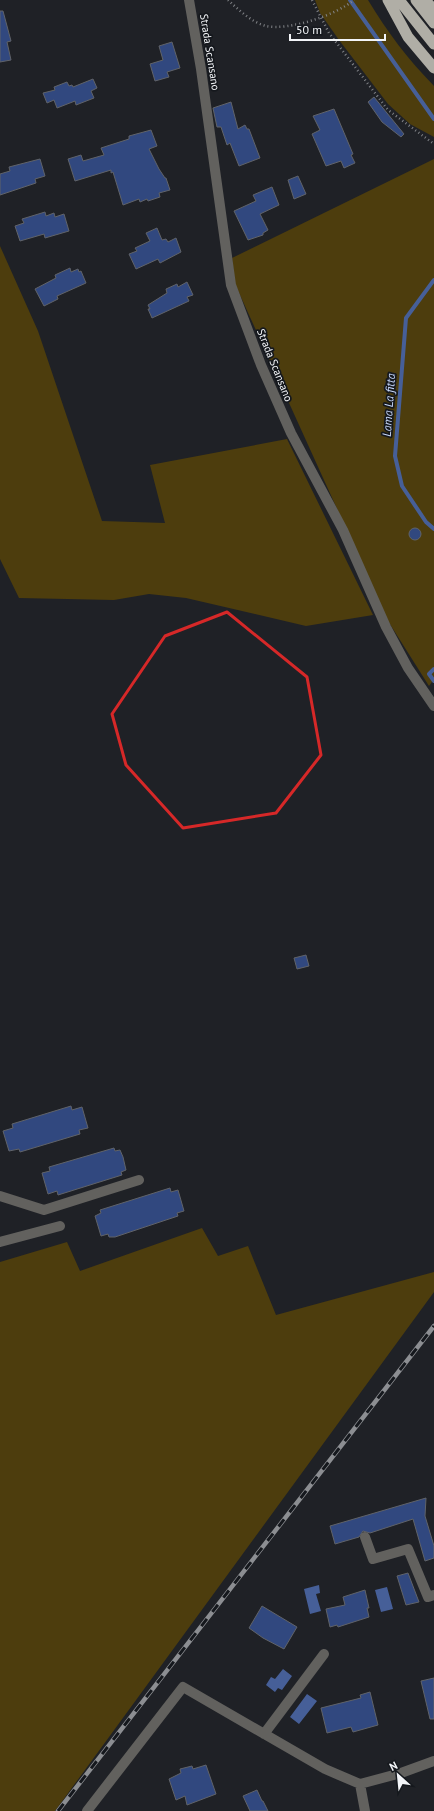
<svg xmlns="http://www.w3.org/2000/svg" width="434" height="1811" viewBox="0 0 434 1811" font-family="'PT Sans',sans-serif">
	<style>
		.green { fill: #4d3d0d }
		.water { fill: #465f98 }
		.lines { fill: none; stroke-linecap: round; stroke-linejoin: round }
		.stream { stroke: #465f98; stroke-width: 4 }
		.building { fill: #31487f; stroke: #606369 }
		.path { stroke: #828488; stroke-width: 2.5; stroke-dasharray: 1 3; stroke-linecap: butt }
		.minor { stroke: #62615e; stroke-width: 10 }
		.trunk { stroke: #b0aea6; stroke-width: 11 }
		.rail-casing { stroke: #8c8e92; stroke-width: 4.5 }
		.rail { stroke: #15181d; stroke-width: 3; stroke-dasharray: 9; stroke-linecap: butt }
		.marked { fill: none; stroke: #d62828; stroke-width: 3; stroke-linejoin: round }
		.labels { text-anchor: middle; stroke-width: 3.5; stroke-linejoin: round; paint-order: stroke }
		.street-label { font-size: 11px; fill: #f3f5f8; stroke: #15181d }
		.water-label { font-size: 12px; font-style: italic; fill: #c9d9fb; stroke: #15181d }
	</style>
	<rect width="100%" height="100%" fill="#1f2126"/>
	<path class="green" d="M315,0H368C388,33 407,58 434,86V137L410,124L388,104L339,40L320,13Z
		M434,159V679L429,686L388,621L235,284L232,258Z
		M0,246L38,331L102,521L165,523L150,465L287,439L373,615L306,626L186,598L149,594L114,600L19,598L0,559Z
		M202,1228L218,1256L248,1246L276,1315L434,1272V1292L55,1811H0V1262L67,1242L80,1271Z"/>
	<path class="water" d="M319,1585L320,1593L316,1594L321,1611L310,1614L304,1589Z
		M387,1587L393,1609L381,1612L375,1590Z
		M283,1669L292,1676L282,1690L278,1688L275,1692L266,1685L271,1677L275,1679Z
		M307,1694L317,1701L299,1724L290,1717Z"/>
	<g class="lines">
		<path class="stream" d="M350,0L434,119
			M434,280L406,318L395,456L402,486L426,522L434,529
			M434,669L429,674L434,681"/>
	</g>
	<path class="building" d="M0,11H3L11,41L7,42L11,60L0,62Z
		M172,42L180,68L167,72L169,77L155,81L150,64L163,60L159,46Z
		M93,79L97,88L91,91L94,98L76,105L75,101L57,108L54,100L47,103L43,93L55,90L54,87L67,82L69,86L72,85L73,87Z
		M374,97L404,134L401,137L382,122L368,102Z
		M231,102L238,129L245,125L247,129H249L260,158L239,166L230,143L227,145L221,127H217L213,108Z
		M334,109L353,154L351,155L355,163L344,168L341,161L326,166L312,134L320,130L313,116Z
		M151,130L157,146L149,149L159,169L165,178H166L170,190L159,193L160,197L148,201L147,199L140,202L139,199L123,205L113,172L111,173V170L75,181L68,159L81,155L83,161L104,155L101,148L129,139V136Z
		M40,159L45,176L35,179L36,183L0,195V174L10,171L9,167Z
		M298,176L306,194L294,199L288,180Z
		M272,187L279,205L260,214L268,230L263,233V235L248,240L234,211L256,201L253,195Z
		M45,212L46,216L54,213L55,217L64,214L69,231L45,238L44,234L20,241L15,226L24,223L22,219Z
		M157,228L162,240L166,239L168,242L176,238L181,252L160,263L158,259L136,269L129,254L137,251L135,248L150,241L146,233Z
		M70,268L71,272L78,269L79,272L81,271L86,283L57,296L58,299L44,306L35,289L56,278L55,275Z
		M187,282L193,295L187,297L189,301L152,318L148,309H150L148,305L167,293L166,289L177,284L178,287Z
		M409 534a6 6 0 1 1 12 0a6 6 0 1 1-12 0Z
		M306,955L309,966L297,969L294,958Z
		M71,1106L72,1110L82,1107L88,1128L79,1130L80,1134L20,1152L19,1149L9,1151L3,1131L13,1128L12,1124Z
		M114,1148L115,1151L120,1150L123,1157L126,1170L121,1172L122,1175L58,1195L57,1191L48,1194L42,1173L50,1171L49,1167Z
		M170,1188L171,1192L178,1190L184,1211L177,1213L178,1216L115,1237H109L108,1234L101,1236L95,1216L101,1213L100,1210Z
		M426,1498L425,1516L434,1546V1558L425,1561L413,1519L370,1533L363,1531L359,1537L335,1544L330,1526Z
		M408,1573L419,1602L406,1605L397,1576Z
		M365,1590L369,1608H367L369,1617L338,1627L337,1625L330,1627L326,1609L345,1605L343,1597Z
		M262,1606L297,1627L284,1649L263,1638L249,1628Z
		M434,1678V1719H430L421,1681Z
		M370,1692L378,1725L353,1732L351,1727L327,1733L321,1708L361,1698L360,1695Z
		M206,1765L216,1794L187,1805L185,1796L176,1800L169,1779L181,1773L180,1769L192,1766L193,1769Z
		M257,1790L262,1801H263L268,1811H250L243,1796Z"/>
	<g class="lines">
		<path class="path" d="M228,0C239,10 251,22 266,26C289,31 336,15 354,0
			M312,0L329,33L388,110L434,144"/>
		<path class="minor" d="M189,0L201,69L231,285L261,365L291,433L343,530L386,627L408,668L434,706
			M0,1196L44,1210L139,1180
			M0,1242L60,1226
			M365,1537L373,1559L408,1549L428,1597L434,1595
			M264,1734L324,1654
			M360,1784L365,1811
			M87,1811L183,1687L325,1769L360,1784L401,1773L434,1761"/>
		<path class="trunk" d="M388,0L408,37L434,68
			M399,0L434,44
			M416,0L434,23
			M425,0L434,10"/>
		<g class="rail-casing">
			<path id="rail" d="M58,1811L434,1326"/>
		</g>
		<use href="#rail" class="rail"/>
	</g>
	<path class="marked" d="M227,612L307,677L321,755L276,813L183,828L126,765L112,714L165,636Z"/>
	<g class="labels">
		<g class="street-label">
			<text transform="translate(210 52) rotate(81)" y="4">Strada Scansano</text>
			<text transform="translate(275 365) rotate(68)" y="4">Strada Scansano</text>
		</g>
		<g class="water-label">
			<text transform="translate(389 405) rotate(-86)" y="4">Lama La fitta</text>
		</g>
	</g>
	<g transform="translate(398 1775) rotate(333)" stroke="#15181d" stroke-width="3" paint-order="stroke">
	<path d="M0-3L7 15L0 10L-7 15Z" fill="#f3f5f8"/>
	<text y="-6" font-size="11" font-weight="bold" text-anchor="middle" fill="#f3f5f8">N</text>
	</g>
	<path d="M290 34v6h95v-6" fill="none" stroke="#f3f5f8" stroke-width="2"/>
	<text x="296" y="34" font-size="12" fill="#f3f5f8" stroke="#15181d" stroke-width="3" paint-order="stroke">50 m</text>
</svg>
